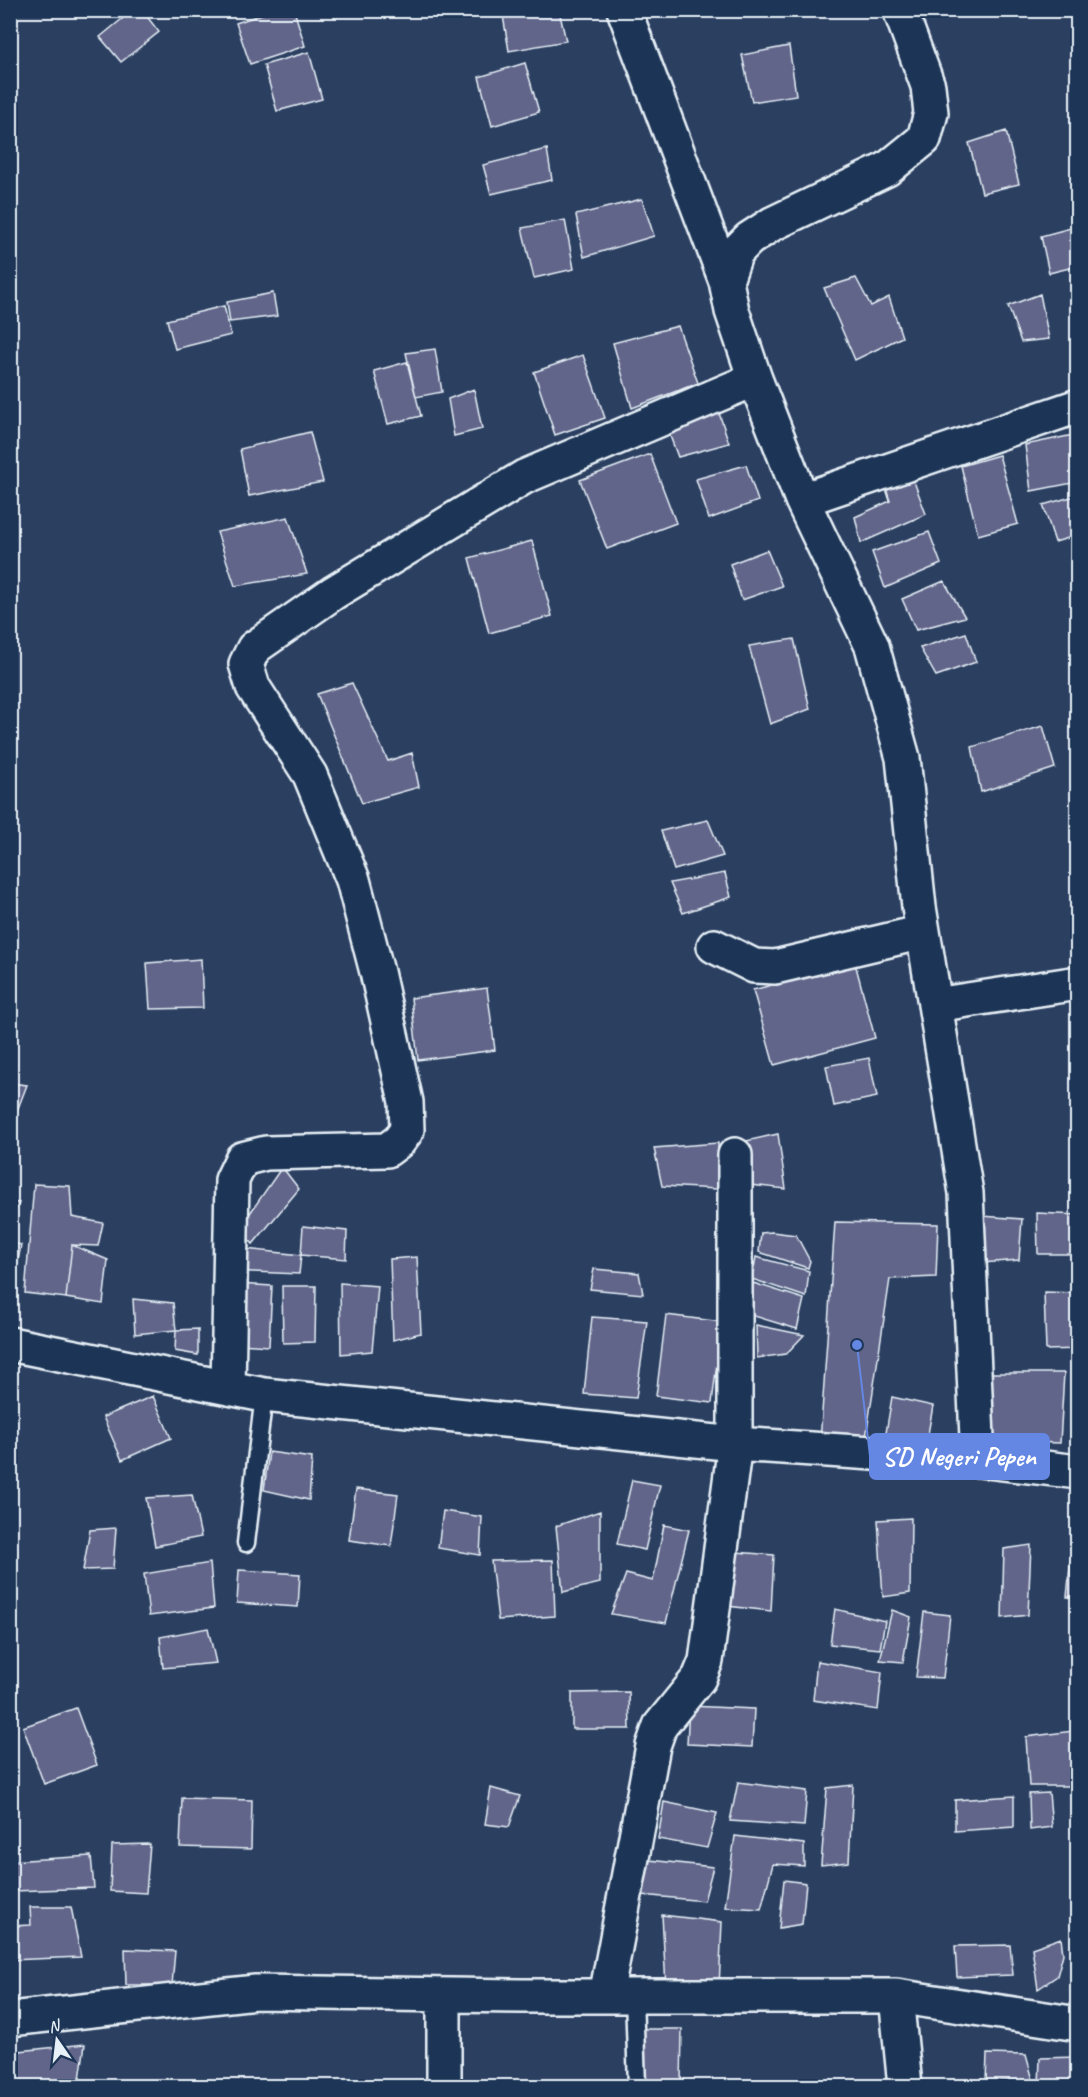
<svg xmlns="http://www.w3.org/2000/svg" width="1088" height="2097" viewBox="0 0 1088 2097" font-family="Caveat,sans-serif">
	<style>
		.building { fill: #62658a; stroke: #e8f1f8; stroke-width: 1.5 }
		.lines { fill: none; stroke-linecap: round; stroke-linejoin: round }
		.lane-casing { stroke: #e8f1f8; stroke-width: 21 }
		.street-casing { stroke: #e8f1f8; stroke-width: 38 }
		.lane { stroke: #1d3557; stroke-width: 16 }
		.street { stroke: #1d3557; stroke-width: 33 }
		.leader { fill: none; stroke: #6487e3; stroke-width: 2 }
		.callout-dot { fill: #6487e3; stroke: #1d3557; stroke-width: 2 }
		.callout { fill: #6487e3; stroke: #6487e3; stroke-width: 2 }
		.callout-label { font-size: 27px; text-anchor: middle; font-weight: bold; fill: #fff }
	</style>
	<rect width="100%" height="100%" fill="#2b3f61"/>
	<filter id="ink" filterUnits="userSpaceOnUse"><feTurbulence type="fractalNoise" baseFrequency=".0167" numOctaves="2"/><feDisplacementMap in="SourceGraphic" scale="12" xChannelSelector="R" yChannelSelector="G"/><feConvolveMatrix kernelMatrix="1 2 1 2 8 2 1 2 1" color-interpolation-filters="sRGB"/></filter>
	<g filter="url(#ink)">
		<path class="building" d="M133,10H142L159,32L121,62L100,37Z
			M274,10H294L305,46L250,64L236,23Z
			M502,10H559L566,41L509,51Z
			M789,46L796,95L752,102L742,55Z
			M309,52L322,99L277,111L264,65Z
			M525,63L539,112L492,126L479,77Z
			M1078,76V104L1072,77Z
			M1006,131L1019,184L982,193L969,143Z
			M547,149L552,180L491,194L483,165Z
			M642,199L654,236L584,257L576,215Z
			M565,220L574,269L534,278L522,228Z
			M1078,226V266L1049,273L1041,236Z
			M856,278L871,306L889,297L902,337L855,360L824,288Z
			M273,293L277,316L230,322L227,302Z
			M1040,294L1049,339L1021,342L1008,306Z
			M224,306L231,335L175,349L167,320Z
			M678,326L698,383L632,408L613,343Z
			M435,349L442,392L416,397L406,353Z
			M583,355L605,418L555,435L534,372Z
			M407,362L421,416L388,424L374,371Z
			M474,389L482,429L454,436L448,399Z
			M717,407L729,443L678,457L664,420Z
			M310,432L323,482L249,496L240,449Z
			M1078,434V482L1031,491L1025,445Z
			M650,454L676,523L607,549L580,480Z
			M999,455L1018,524L978,535L961,466Z
			M746,465L758,501L709,519L696,479Z
			M909,468L926,514L861,543L855,517L890,501L882,476Z
			M1078,495V535L1055,542L1043,505Z
			M288,517L307,574L235,586L217,532Z
			M929,532L941,564L885,588L872,552Z
			M532,541L552,616L489,633L469,558Z
			M767,550L782,586L742,600L730,564Z
			M944,581L965,617L916,630L902,599Z
			M966,633L976,662L936,676L920,648Z
			M794,639L810,709L770,724L749,646Z
			M352,683L388,761L412,753L419,787L362,803L317,694Z
			M1043,726L1055,768L981,792L972,747Z
			M708,820L723,856L674,870L661,831Z
			M725,873L731,897L683,913L670,883Z
			M201,959L203,1008L150,1009L147,963Z
			M855,963L875,1038L774,1065L753,990Z
			M10,985L16,986L10,1005Z
			M487,988L495,1050L418,1060L411,998Z
			M869,1058L877,1097L834,1106L826,1066Z
			M10,1083L27,1085L10,1129Z
			M778,1134L786,1189L750,1185L746,1141Z
			M718,1143L717,1189L662,1186L654,1148Z
			M282,1167L299,1189L253,1244L239,1229Z
			M34,1184L70,1186L72,1217L103,1223L98,1246L72,1245L66,1298L25,1293Z
			M10,1202L19,1203L10,1224Z
			M1037,1213L1078,1215V1254H1038Z
			M982,1216L1022,1219L1019,1260L982,1263Z
			M835,1222L938,1224L936,1277L890,1279L865,1444L820,1442Z
			M303,1226L347,1231L346,1259L301,1255Z
			M772,1232L796,1235L810,1261L808,1268L759,1252L761,1233Z
			M10,1242L21,1245L11,1297H10Z
			M72,1245L108,1260L103,1304L66,1298Z
			M236,1248L301,1255L299,1274L232,1271Z
			M417,1257L421,1333L393,1340L390,1259Z
			M756,1257L809,1271L806,1297L752,1279Z
			M594,1269L639,1273L643,1294L590,1289Z
			M750,1282L804,1299L797,1329L751,1315Z
			M340,1283L378,1286L372,1351L341,1354Z
			M237,1284L272,1286L269,1346L238,1344Z
			M282,1286H316L315,1342L283,1343Z
			M1044,1292L1078,1293V1349L1046,1350Z
			M133,1299L173,1303L176,1330L135,1334Z
			M666,1315L722,1322L712,1403L656,1396Z
			M592,1317L647,1321L636,1398L584,1394Z
			M756,1325L804,1335L786,1354L757,1358Z
			M198,1329V1355L175,1351L176,1330Z
			M988,1373H1064L1060,1443L986,1441Z
			M153,1396L171,1438L122,1460L103,1417Z
			M892,1397L933,1406L926,1445L885,1439Z
			M269,1452L312,1458L309,1500L264,1490Z
			M632,1480L660,1485L645,1550L617,1544Z
			M356,1489L398,1494L391,1546L349,1540Z
			M192,1495L201,1537L155,1546L146,1498Z
			M443,1511L482,1517L480,1555L438,1548Z
			M600,1511V1583L563,1592L556,1526Z
			M911,1518L910,1593L883,1597L878,1520Z
			M664,1525L689,1530L666,1623L611,1614L626,1574L653,1581Z
			M116,1528L113,1569L83,1570L90,1530Z
			M1073,1537L1078,1538V1597H1067Z
			M1031,1545L1028,1615L1002,1618L1004,1549Z
			M735,1552L774,1555L771,1611L727,1606Z
			M553,1560L555,1616L498,1620L491,1561Z
			M210,1563L214,1608L149,1616L144,1574Z
			M239,1570L300,1574L298,1607L237,1603Z
			M835,1609L885,1621L880,1649L830,1644Z
			M892,1610L911,1617L903,1662L880,1660Z
			M924,1612L950,1615L943,1678L916,1677Z
			M208,1628L216,1663L163,1668L160,1637Z
			M817,1661L882,1672L878,1710L813,1700Z
			M629,1692L630,1729H572V1693Z
			M689,1706L754,1709L752,1747L687,1744Z
			M76,1708L97,1765L44,1784L23,1727Z
			M1073,1731V1786H1029L1026,1737Z
			M738,1782L807,1791L804,1826L730,1821Z
			M853,1785L849,1862L821,1865L827,1788Z
			M491,1788L520,1796L509,1827L485,1824Z
			M1049,1793L1052,1827L1030,1830L1029,1794Z
			M1014,1796V1827L955,1831V1800Z
			M182,1798L252,1800L251,1849L180,1847Z
			M664,1802L717,1813L707,1848L658,1839Z
			M735,1836L804,1844V1866L773,1864L761,1909L725,1907Z
			M150,1844L146,1893L110,1891L112,1845Z
			M91,1856L94,1888L14,1891L10,1861Z
			M649,1860L713,1867L704,1901L642,1895Z
			M784,1880L806,1883L802,1924L779,1928Z
			M30,1907H71L81,1957L10,1960V1926L31,1925Z
			M662,1915L722,1922L719,1987L666,1986Z
			M1061,1938L1063,1954L1057,1976L1038,1989L1032,1948Z
			M1010,1945L1013,1975L957,1977L955,1946Z
			M125,1949L175,1951L172,1985H126Z
			M641,2029H682L681,2086H644Z
			M85,2044L79,2086H51L12,2082L10,2052Z
			M987,2054L1026,2055L1033,2080L986,2082Z
			M1078,2057V2086H1039L1040,2058Z"/>
		<g class="lines">
			<g class="lane-casing">
				<path id="lane" d="M246,1543L264,1395
					M634,1996L637,2086"/>
			</g>
			<g class="street-casing">
				<path id="street" d="M624,10L726,281
					M900,10L928,86L931,113L924,139L887,169L772,224L749,239L736,252L726,281L732,311L755,379L802,500L872,646L903,758L919,907L966,1193L978,1460
					M802,500L1078,406
					M714,946L754,966L775,967L923,932
					M935,1005L1078,983
					M10,1344L264,1395L735,1444L978,1460L1078,1472
					M228,1388L232,1180L242,1159L266,1153L387,1150L399,1141L407,1130L406,1102L377,972L353,880L310,775L253,687L246,664L254,648L333,593L524,477L755,379
					M606,1996L653,1746L660,1726L699,1678L706,1661L735,1444V1155
					M896,1996L905,2086
					M10,2019L256,1992L522,1996H896L1078,2024
					M444,2086V1995"/>
			</g>
			<use href="#lane" class="lane"/>
			<use href="#street" class="street"/>
		</g>
	</g>
	<path class="leader" d="M857 1345L870 1456"/>
	<circle class="callout-dot" cx="857" cy="1345" r="6"/>
	<rect class="callout" x="870" y="1434" width="179" height="45" rx="6"/>
	<g class="callout-label">
		<text x="959" y="1465">SD Negeri Pepen</text>
	</g>
	<rect width="1088" height="2097" fill="none" stroke="#1d3557" stroke-width="36"/>
	<rect x="18" y="18" width="1052" height="2061" fill="none" stroke="#e8f1f8" stroke-width="2" filter="url(#ink)"/>
	<g transform="translate(57 2040) rotate(346)" stroke="#1d3557" stroke-width="4.5" paint-order="stroke">
	<path d="M0-4.5L10 22L0 15L-10 22Z" fill="#e8f1f8"/>
	<text y="-9" font-size="16" font-weight="bold" text-anchor="middle" fill="#e8f1f8">N</text>
	</g>
</svg>
